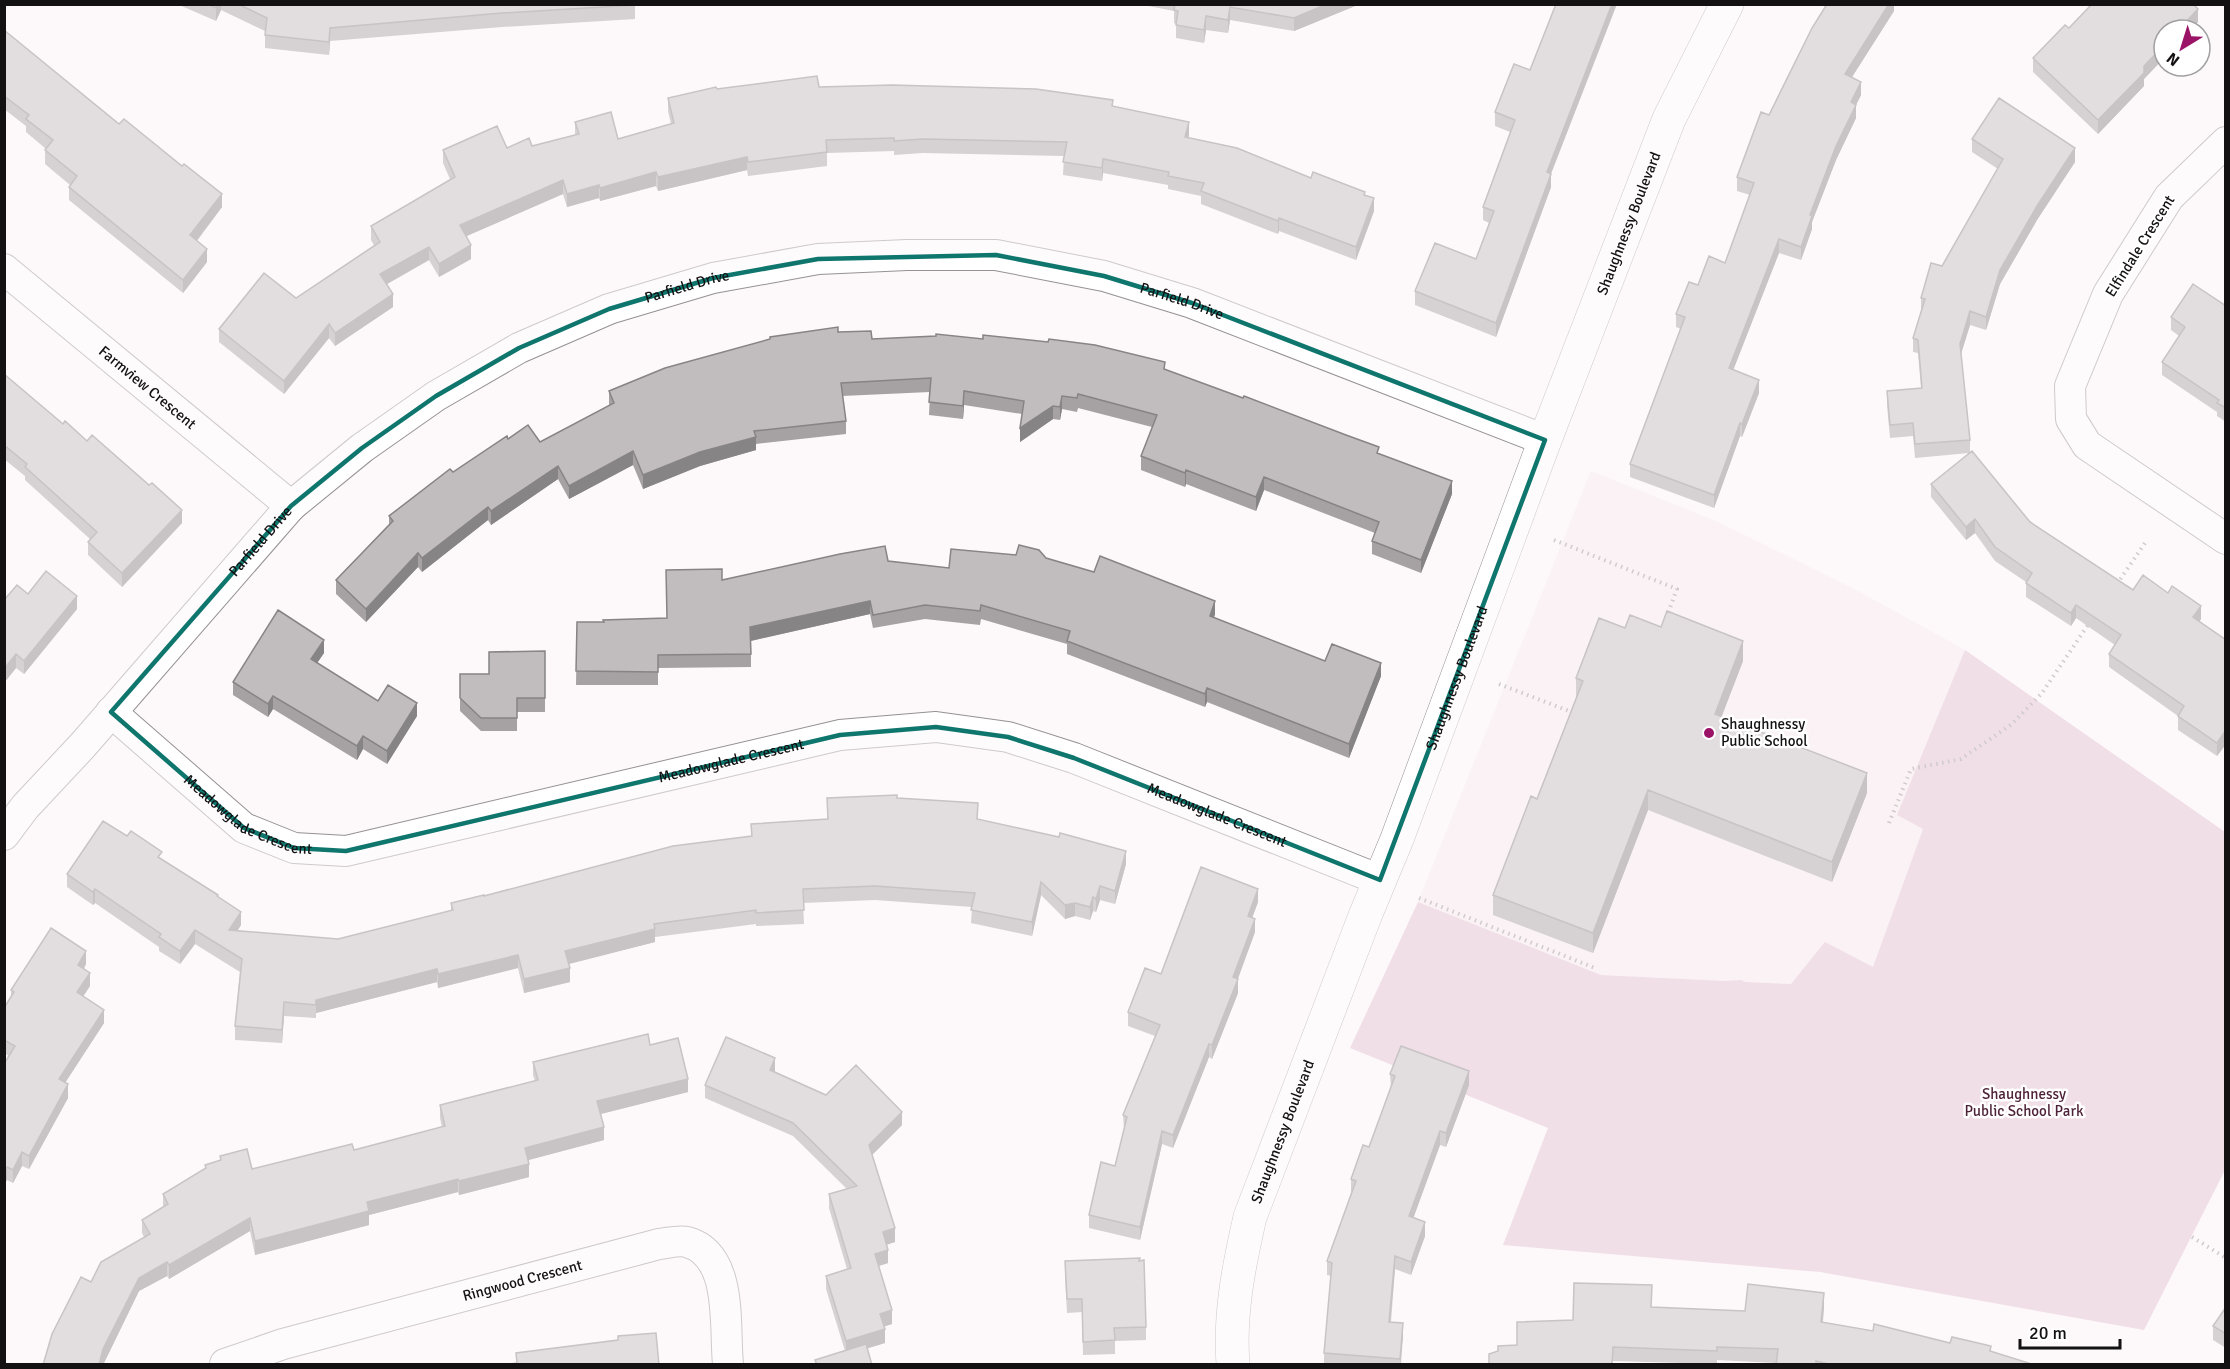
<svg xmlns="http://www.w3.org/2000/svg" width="2230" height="1369" viewBox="0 0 2230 1369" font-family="Signika,sans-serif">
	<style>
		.built { fill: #f6eaef }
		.green { fill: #e2c1d0 }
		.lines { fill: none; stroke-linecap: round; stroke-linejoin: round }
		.minor-casing { stroke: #969294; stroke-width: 32 }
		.tertiary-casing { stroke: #969294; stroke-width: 34 }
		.path { stroke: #999597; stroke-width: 4; stroke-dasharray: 1.5 4.5; stroke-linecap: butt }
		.minor { stroke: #fff; stroke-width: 30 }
		.tertiary { stroke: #fff; stroke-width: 33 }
		.wall { fill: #a6a2a3 }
		.shaded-wall { fill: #878485 }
		.building { fill: #c1bcbe; stroke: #878485; stroke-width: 1.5 }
		.marked { fill: none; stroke: #0f766e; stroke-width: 4.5; stroke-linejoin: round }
		.poi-dot { fill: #9a1366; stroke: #fff; stroke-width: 2 }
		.labels { text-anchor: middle; stroke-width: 5; stroke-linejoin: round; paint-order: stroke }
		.street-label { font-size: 15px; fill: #131112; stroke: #fff }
		.poi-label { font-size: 15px; fill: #131112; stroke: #fff; text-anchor: start }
		.park-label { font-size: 15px; fill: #4e2238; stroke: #fff }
	</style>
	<rect width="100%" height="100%" fill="#fdf8fa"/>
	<path class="built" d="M1591,471L1718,522L1856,590L1965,650L1897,815L1923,829L1873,968L1792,984L1601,975L1418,902Z"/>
	<path class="green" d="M1965,650L2225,832V1170L2144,1330L1820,1272L1503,1245L1548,1128L1350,1048L1418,902L1601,975L1725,981L1741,980L1745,982L1791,984L1825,942L1873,967L1923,829L1897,815Z"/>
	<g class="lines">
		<g class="minor-casing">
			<g id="minor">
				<path d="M2226,142L2169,197L2108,294L2070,386L2071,419L2087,445L2226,539"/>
				<path id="s1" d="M4,269L291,506"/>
				<path id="s2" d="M111,712L244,828L294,848L346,851L840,735L936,727L1008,737L1074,758L1380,880"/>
				<path id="s3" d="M4,835L25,807L83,745L291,506L362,448L436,396L519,348L609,309L713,278L818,259L907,255H996L1104,276L1192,303L1545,440"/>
				<path id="s4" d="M225,1364L283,1344L659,1244C668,1243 679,1240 687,1242C734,1255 724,1327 728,1364"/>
			</g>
		</g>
		<g class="tertiary-casing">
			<g id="tertiary">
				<path id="s5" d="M1233,1364C1229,1315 1239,1265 1250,1217L1365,916L1397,839L1545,440L1669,119L1727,4"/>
			</g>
		</g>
		<path class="path" d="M1554,540L1677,589L1667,616
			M2117,584L2147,540
			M1499,684L1569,711
			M1889,823L1911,769L1961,759L2012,724L2042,693L2090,622
			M1419,898L1595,968
			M2192,1237L2226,1258"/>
		<use href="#minor" class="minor"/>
		<use href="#tertiary" class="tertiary"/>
	</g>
	<path class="wall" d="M177,4H635V19L502,27L330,41L329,55L265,48V31L221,10L216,21Z
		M1138,4H1360L1294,31L1230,20L1228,33L1206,30L1204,43L1176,38V24L1174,23V11Z
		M1894,4V11L1852,77L1861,95L1856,105V118L1836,160L1812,222V229L1801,260L1779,253L1733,369L1759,393L1742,437L1740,436L1714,508L1630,477V464L1681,329L1676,327V314L1698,285L1725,263L1750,195L1737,191V177L1769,115Z
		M2198,22L2191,30H2164V58L2144,79V86L2098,134L2033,72V58L2069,28Z
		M4,30L222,207L197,241L207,262L183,293L69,200V187L70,185L45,164V150L46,149L26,132V126L4,109Z
		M1530,70L1551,174V187L1496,337L1415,305V291L1476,259L1489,223L1483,220V207L1510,132L1495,126V112Z
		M819,87L1113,106L1189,135L1188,138L1365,195L1374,211L1356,260L1279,231L1278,234L1201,204V196L1168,189V185L1103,173L1102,181L1063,175L1064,156L923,153L894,155V151L827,153V166L748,176L747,170L658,191L656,186L600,201L599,198L567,207L563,194L466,236L471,259L439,277L429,260L387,284L393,307L335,346L329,338L284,394L219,342V329L296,298L374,245L371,240V226L450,179L443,163V150L532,146L575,135V122L618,139L671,124L668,111V98L717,89Z
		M1972,139L2075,162L2037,220L2000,284L1986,330L1970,325L1961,354L1970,440V452L2030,522L2133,590L2201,619L2199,622L2226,640V744L2217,756L2178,730V716L2109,667V654L2115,645L2076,618L2071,626L2026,597V582L1995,561L1975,533L1966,540L1931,497V484L1969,453L1915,458L1913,436L1890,438L1887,405V391L1921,388L1918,353L1913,352V338L1921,312V298L1942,266L1998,169L1972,152Z
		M2226,306V422L2217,416V412L2162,375V362L2179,336L2171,330V317Z
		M838,332L872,339L1165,369L1379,453L1452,494L1421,573L1372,554V541L1375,533L1264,490L1256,511L1186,484L1185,487L1141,470V456L1152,427L1078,408L1077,412L1062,409L1060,420L1053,419L1020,442L1022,414L964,405L963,419L929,415L930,392L842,396L846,421V434L756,444V450L700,466L643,489L633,465L569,499L558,479L491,525L488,520L422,572L418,567L366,622L336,594V580L389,524V516L453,472L508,439L540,442L609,405V391Z
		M4,374L63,424L182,523L122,587L88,555V542L90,539L25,480V476L4,459Z
		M1016,555L1046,558L1215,614L1214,618L1325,661L1381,676L1349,758L1207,702L1205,707L1067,654V644L981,619L980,625L925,619L873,628L870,614L751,641V667L658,668V685H576L577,622H604L667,618L722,580L888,561L949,568Z
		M28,594L77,609L24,674L16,668L4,683V600Z
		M1625,628L1743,661L1721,717L1867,793L1832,882L1648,810L1593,953L1493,915V895L1537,799L1576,698V678Z
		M545,651V712H517V731H481L460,711V674H489Z
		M324,653L317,663L378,701L417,716L387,764L363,749L357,760L273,709L268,717L233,695V682Z
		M827,798H897L978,820L1126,864L1115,904L1100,900L1096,912L1093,911L1090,920L1075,916L1065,919L1041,895L1032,936L971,923L972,907L875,900L803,903L804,924L756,926V924L655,937V942L568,964L570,982L524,993L518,968L438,988L437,982L316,1013V1018L284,1016L282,1043L235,1040V1026L240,972L195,944L180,964L159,951V947L95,903L93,905L67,887V874L162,859L218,897L241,925L237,931L338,939L451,911V903L484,896L751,836V824L827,819Z
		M1258,902L1252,918L1255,932L1238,979V993L1212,1059L1209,1057L1173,1148L1162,1144L1140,1240L1089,1228V1215L1115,1166L1124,1129L1123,1115L1155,1036L1128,1026V1012L1161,974Z
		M86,964L84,969L90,986L83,996L104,1023L65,1083L68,1098L29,1169L22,1166L13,1183L7,1180L4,1184V1064L9,1056L4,1053V1008L11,996V990Z
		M650,1045L688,1092L600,1114L604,1140L528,1160L529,1177L459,1195L458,1192L369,1215V1225L255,1255L250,1231L169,1279L167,1276L139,1291L103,1365H43L91,1282L144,1237L142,1233V1220L163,1207V1194L205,1169V1165L220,1161V1156L252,1169L354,1150L442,1127L440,1118V1105L535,1081L533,1075V1062Z
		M775,1072L826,1095L902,1125L872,1155L895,1242L887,1244L888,1263L879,1266L892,1324L884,1326L885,1343L867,1348L872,1365H815V1360L845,1351L826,1289V1276L847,1269L829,1208V1194L847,1189L793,1136L705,1098V1085Z
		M1390,1074L1469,1085L1446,1147L1440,1145L1413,1218L1425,1236L1411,1275L1395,1269L1391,1322L1403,1336L1401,1365H1324V1353L1331,1276L1327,1275V1261L1351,1193V1179L1369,1147L1391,1088Z
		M1065,1275L1146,1327V1340L1115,1341V1354L1083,1355L1082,1312L1067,1313Z
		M1651,1307L1745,1311L1824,1307L1823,1322L1991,1351L2035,1365H1776V1363L1717,1360V1364L1613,1361L1498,1352V1346L1517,1345L1573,1320Z
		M2226,1307V1348L2213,1340V1326Z"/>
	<path class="shaded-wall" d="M217,4H221V10L216,21V8Z
		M1327,4H1360L1294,31V18Z
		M1612,4H1617L1551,174V187L1496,337V323L1547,172Z
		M1889,4H1894V11L1845,88V74Z
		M1230,7V20L1228,33V20Z
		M2198,9V22L2191,30H2178Z
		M1206,16V30L1204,43V30Z
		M330,28V41L329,55V42Z
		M2164,45V58L2144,79V86L2098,134V120L2144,66Z
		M1861,82V95L1856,105V118L1836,160L1812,222V229L1801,260V247L1810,215L1851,102Z
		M1189,122V135L1185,151V137Z
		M2075,148V162L2037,220L2000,284L1986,330V317L2000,270L2037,206Z
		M747,157V170L658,191V177Z
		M1103,159V173L1102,181V168Z
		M656,172V186L600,201V188Z
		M563,180V194L460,239V225Z
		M599,185V198L567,207V194Z
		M222,194V207L190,249V235Z
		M1374,198V211L1356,260V247Z
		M1279,218V231L1278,234V221Z
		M1779,239V253L1729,381V368Z
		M471,245V259L439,277V264Z
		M429,247V260L380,288V274Z
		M207,249V262L183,293V280Z
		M393,294V307L335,346V333Z
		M1970,311V325L1960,357V344Z
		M329,324V338L284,394V381Z
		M1759,380V393L1742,437V424Z
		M964,391V405L963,419V406Z
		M1062,396V409L1060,420V407Z
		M1053,406V419L1020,442V428Z
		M1740,423V436L1714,508V495Z
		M756,437V450L700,466L643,489V475L700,452Z
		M633,451V465L569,499V486Z
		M558,466V479L491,525V511Z
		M1186,470V484L1185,487V473Z
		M1264,477V490L1256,511V497Z
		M1452,481V494L1421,573V560Z
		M488,507V520L422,572V558Z
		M182,510V523L122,587V573Z
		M1975,519V533L1966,540V527Z
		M418,553V567L366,622V609Z
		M77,596V609L24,674V661Z
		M870,601V614L750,641V627Z
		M1215,601V614L1210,629V616Z
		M2076,605V618L2071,626V613Z
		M2201,606V619L2193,631V617Z
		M324,640V653L311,672V659Z
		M1743,641V661L1715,734V714Z
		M16,654V668L4,683V669Z
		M1381,663V676L1349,758V744Z
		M1207,688V702L1205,707V694Z
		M273,696V709L268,717V704Z
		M417,703V716L387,764V751Z
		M2226,730V744L2217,756V743Z
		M363,736V749L357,760V746Z
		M1867,773V793L1832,882V862Z
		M1648,790V810L1593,953V933Z
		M1126,851V864L1115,904V891Z
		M1041,882V895L1032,936V922Z
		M1100,886V900L1096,912V899Z
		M95,889V903L93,905V892Z
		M1258,889V902L1248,929V916Z
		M1093,897V911L1090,920V907Z
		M1075,903V916L1065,919V905Z
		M241,912V925L229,944V930Z
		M1255,919V932L1233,991V977Z
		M655,929V942L565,965V951Z
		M195,930V944L180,964V951Z
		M86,951V964L78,978V965Z
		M518,955V968L438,988V974Z
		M570,968V982L524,993V979Z
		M437,969V982L316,1013V1018V1000Z
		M90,973V986L77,1006V992Z
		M1238,979V993L1212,1059V1045Z
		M284,1002V1016L282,1043V1030Z
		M104,1010V1023L59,1092V1079Z
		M1209,1044V1057L1173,1148V1135Z
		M775,1058V1072L770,1070Z
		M1469,1071V1085L1446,1147V1133Z
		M688,1079V1092L597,1115V1101Z
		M68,1084V1098L29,1169V1156Z
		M902,1112V1125L869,1158V1145Z
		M604,1127V1140L525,1161V1148Z
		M1162,1131V1144L1140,1240V1227Z
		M1440,1131V1145L1409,1230V1216Z
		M22,1152V1166L13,1183V1170Z
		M529,1164V1177L459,1195V1181Z
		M7,1167V1180L4,1184V1171Z
		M458,1179V1192L369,1215V1225L255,1255V1241L367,1202Z
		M250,1218V1231L169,1279V1265Z
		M1425,1222V1236L1411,1275V1262Z
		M895,1228V1242L883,1246V1232Z
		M888,1250V1263L875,1267V1254Z
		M1395,1256V1269L1389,1335V1322Z
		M167,1262V1276L139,1291L103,1365H99L103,1349L139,1278Z
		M1824,1293V1307L1821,1335V1322Z
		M892,1310V1324L880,1328V1314Z
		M1403,1323V1336L1400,1365V1359Z
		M885,1329V1343L846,1355V1341Z"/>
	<path class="building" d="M208,4H217L216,8Z
		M238,4H635V5L502,13L330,28L329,42L265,35L267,18Z
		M1175,4H1327L1294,18L1230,7L1228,20L1206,16L1204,30L1176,25L1178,11L1174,10Z
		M1556,4H1612L1547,172L1551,174L1496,323L1415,291L1435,243L1476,259L1494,211L1483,207L1515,120L1495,112L1514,64L1530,70Z
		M1827,4H1889L1845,74L1861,82L1851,102L1856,105L1836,146L1810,215L1812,216L1801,247L1779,239L1729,368L1759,380L1742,424L1740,423L1714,495L1630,464L1685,317L1676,314L1689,282L1698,285L1709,256L1725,263L1754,183L1737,177L1761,112L1769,115L1812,28Z
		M2092,4H2193L2198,9L2178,30H2164V45L2144,66V73L2098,120L2033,58L2065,25L2069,28Z
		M4,30L119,124L124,119L182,166L184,164L222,194L190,235L207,249L183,280L69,187L77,176L45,150L53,140L26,119L29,115L4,96Z
		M817,76L819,87L892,85L1036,89L1113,100L1112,106L1189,122L1185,137L1237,148L1311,178L1313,172L1365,192L1364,195L1374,198L1356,247L1279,218L1278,221L1201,191L1204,183L1168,176L1169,172L1103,159L1102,168L1063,162L1067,142L923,139L894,141V138L826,140L827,152L748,162L747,157L658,177L656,172L600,188L599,185L567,194L563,180L460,225L471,245L439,264L429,247L380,274L393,294L335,333L329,324L284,381L219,329L264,273L296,298L380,242L371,226L455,177L443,150L497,126L507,148L529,138L532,146L579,134L575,122L611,112L618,139L674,123L668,98L716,87L717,89Z
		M1999,98L2075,148L2037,206L2000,270L1986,317L1970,311L1960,344L1970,440L1915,444L1913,423L1890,425L1887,391L1922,388L1918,340L1913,338L1925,299L1921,298L1931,263L1942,266L2003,159L1972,139Z
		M2193,284L2226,306V408L2217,403L2219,400L2162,362L2185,327L2171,317Z
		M838,327V332L871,331L872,339L936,336V334L983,339V335L1048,342L1049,339L1095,345L1165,362L1164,369L1243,398L1244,396L1346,435L1379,447L1377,453L1452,481L1421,560L1372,541L1379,522L1264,477L1256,497L1186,470L1185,473L1141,456L1157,415L1078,394L1077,398L1062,396L1060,407L1053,406L1020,428L1024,401L964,391L963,406L929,402L931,378L841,383L846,421L754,431L756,437L700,452L643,475L633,451L569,486L558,466L491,511L488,507L422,558L418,553L366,609L336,580L393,521L389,516L450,469L453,472L507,436L508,439L528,425L540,442L614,403L609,391L665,368L770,339V337Z
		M4,374L63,424L65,421L87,441L92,435L149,485L152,483L182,510L122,573L88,542L97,532L25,467L27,464L4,445Z
		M1972,451L2030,522L2133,590L2143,575L2168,593L2172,586L2201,606L2193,617L2226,640V730L2217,743L2178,716L2184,706L2109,654L2121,635L2076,605L2071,613L2026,583L2032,573L1995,547L1975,519L1966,527L1931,484Z
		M1019,545L1039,550L1046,558L1094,572L1100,556L1215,601L1210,616L1325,661L1332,644L1381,663L1349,744L1207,688L1205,694L1067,641L1070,631L981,605L980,611L925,605L873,615L870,601L750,627L751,654L658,655V672L576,671L577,622H604L603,620L667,618L666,570L722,569V580L840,554L885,546L888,561L949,568L951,549L1016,555Z
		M46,571L77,596L24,661L16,654L4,669V600L17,585L28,594Z
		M278,610L324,640L311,659L378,701L388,685L417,703L387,751L363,736L357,746L273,696L268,704L233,682Z
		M1667,611L1743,641L1715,714L1867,773L1832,862L1648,790L1593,933L1493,895L1531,796L1537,799L1583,681L1576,678L1599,618L1625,628L1630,615L1661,627Z
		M545,651V698H517V718H481L460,698V674H489V652Z
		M897,795V798L978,803L977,819L1059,837L1060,833L1126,851L1115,891L1100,886L1096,899L1093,897L1090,907L1075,903L1065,905L1041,882L1032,922L971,910L975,893L875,886L803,889L804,910L756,913V910L654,924L655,929L565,951L570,968L524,979L518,955L438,974L437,969L316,1000V1005L284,1002L282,1030L235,1026L242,959L195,930L180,951L159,937L161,934L95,889L93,892L67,874L103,821L127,836L131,831L162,852L158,857L218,895L217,896L241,912L229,930L338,939L453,910L451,903L484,895V896L673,846L752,836L751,824L828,819L827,798Z
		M1201,867L1258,889L1248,916L1255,919L1233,977L1238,979L1212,1045L1209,1044L1173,1135L1162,1131L1140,1227L1089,1215L1101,1162L1115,1166L1127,1117L1123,1115L1160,1025L1128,1012L1145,968L1161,974Z
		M51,928L86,951L78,965L90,973L77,992L104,1010L59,1079L68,1084L29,1156L22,1152L13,1170L7,1167L4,1171V1064L15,1046L4,1040V1008L14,992L11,990Z
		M648,1034L650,1045L678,1038L688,1079L597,1101L604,1127L525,1148L529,1164L459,1181L458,1179L367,1202L369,1211L255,1241L250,1218L169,1265L167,1262L139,1278L103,1349L99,1365H43L52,1334L81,1277L91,1282L101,1262L150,1234L142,1220L168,1204L163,1194L206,1168L205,1165L221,1160L220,1156L247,1149L252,1169L352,1144L354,1150L445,1126L440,1105L538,1080L533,1062Z
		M726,1037L775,1058L770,1070L826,1095L856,1065L902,1112L869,1145L895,1228L883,1232L888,1250L875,1254L892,1310L880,1314L885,1329L846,1341L826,1276L851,1268L829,1194L857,1186L793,1123L705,1085Z
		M1401,1046L1469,1071L1446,1133L1440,1131L1409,1216L1425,1222L1411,1262L1395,1256L1389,1322L1403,1323L1400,1359L1324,1353L1332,1263L1327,1261L1356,1181L1351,1179L1363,1145L1369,1147L1395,1076L1390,1074Z
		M1140,1258L1139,1261L1144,1260L1146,1327L1114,1328L1115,1340L1083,1342L1082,1299H1067L1065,1261Z
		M1574,1283L1652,1285L1651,1307L1745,1311L1748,1284L1824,1293L1821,1322L1873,1331L1874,1324L1950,1343L1952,1337L1991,1346L1990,1351L2035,1365H1833L1816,1361V1365H1776L1778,1349L1717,1347V1351L1613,1347L1612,1365H1489V1354L1498,1351V1346L1517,1345V1322L1573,1320Z
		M2226,1307V1334L2213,1326Z
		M656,1333L659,1365H502L517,1363L516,1353L618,1340V1336Z
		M866,1344L872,1365H817L815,1360Z"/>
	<path d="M0 0H2230V1369H0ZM996,255L1104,276L1192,303L1545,440L1380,880L1074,758L1008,737L936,727L840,735L346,851L294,848L244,828L111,712L291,506L362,448L436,396L519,348L609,309L713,278L818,259Z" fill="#fdf8fa" fill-opacity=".55" fill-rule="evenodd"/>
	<path class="marked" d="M996,255L1104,276L1192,303L1545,440L1380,880L1074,758L1008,737L936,727L840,735L346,851L294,848L244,828L111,712L291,506L362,448L436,396L519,348L609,309L713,278L818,259Z"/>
	<circle class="poi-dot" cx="1709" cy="733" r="6"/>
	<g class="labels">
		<g class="street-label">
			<text dy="5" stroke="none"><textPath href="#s5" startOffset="1212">Shaughnessy Boulevard</textPath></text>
			<text transform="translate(2140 246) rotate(-58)" y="5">Elfindale Crescent</text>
			<text dy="5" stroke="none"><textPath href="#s3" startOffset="894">Parfield Drive</textPath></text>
			<text dy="5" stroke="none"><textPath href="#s3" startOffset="1398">Parfield Drive</textPath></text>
			<text dy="5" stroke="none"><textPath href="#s1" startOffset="186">Farmview Crescent</textPath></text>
			<text dy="5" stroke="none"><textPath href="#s3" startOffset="390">Parfield Drive</textPath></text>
			<text dy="5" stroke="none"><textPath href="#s5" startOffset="726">Shaughnessy Boulevard</textPath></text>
			<text dy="5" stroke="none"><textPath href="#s2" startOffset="678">Meadowglade Crescent</textPath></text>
			<text dy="5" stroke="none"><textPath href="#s2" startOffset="174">Meadowglade Crescent</textPath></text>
			<text dy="5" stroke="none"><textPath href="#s2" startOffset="1182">Meadowglade Crescent</textPath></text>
			<text dy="5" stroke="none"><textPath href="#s5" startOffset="240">Shaughnessy Boulevard</textPath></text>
			<text dy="5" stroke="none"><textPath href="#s4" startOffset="309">Ringwood Crescent</textPath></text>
		</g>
		<g class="poi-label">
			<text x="1721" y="729">Shaughnessy<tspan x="1721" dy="17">Public School</tspan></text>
		</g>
		<g class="park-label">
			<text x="2024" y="1099">Shaughnessy<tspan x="2024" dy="17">Public School Park</tspan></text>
		</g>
	</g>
	<rect width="2230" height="1369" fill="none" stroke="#131112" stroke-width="12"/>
	<g transform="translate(2182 48) rotate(218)"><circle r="28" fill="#ffffff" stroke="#a1a0a0" stroke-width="1.5"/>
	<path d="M0-4.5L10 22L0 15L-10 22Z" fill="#9a1366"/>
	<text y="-9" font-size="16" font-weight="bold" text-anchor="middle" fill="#131112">N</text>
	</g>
	<path d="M2020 1339v9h100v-9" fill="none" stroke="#131112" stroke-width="3"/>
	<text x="2029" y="1339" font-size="18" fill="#131112" stroke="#ffffff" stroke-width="4.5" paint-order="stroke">20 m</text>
</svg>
